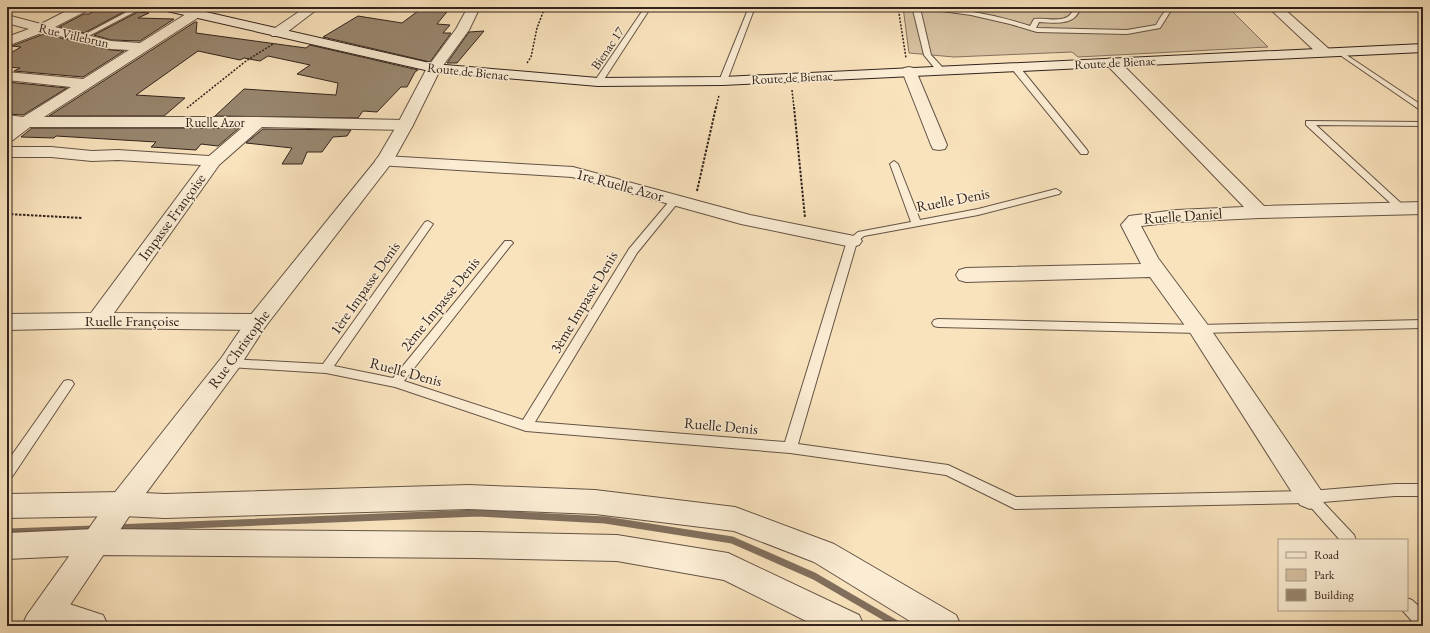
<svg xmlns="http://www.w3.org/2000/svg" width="1430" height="633" viewBox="0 0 1430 633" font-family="'EB Garamond',serif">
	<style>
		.green { fill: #d7c2a2; stroke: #847260 }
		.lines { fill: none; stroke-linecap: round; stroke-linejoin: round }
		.stream { stroke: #816f5d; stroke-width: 7 }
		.building { fill: #998770; stroke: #32231d }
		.service-casing { stroke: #645345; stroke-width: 2 }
		.minor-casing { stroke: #645345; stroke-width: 2 }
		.tertiary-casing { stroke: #645345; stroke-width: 2 }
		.secondary-casing { stroke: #32231d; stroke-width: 2 }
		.path-far1 { stroke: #32231d; stroke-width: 1.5; stroke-dasharray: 2 1.5; stroke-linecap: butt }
		.path { stroke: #32231d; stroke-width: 2; stroke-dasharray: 2.5 1.5; stroke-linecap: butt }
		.service { fill: #fbedd4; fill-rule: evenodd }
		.minor { fill: #fbedd4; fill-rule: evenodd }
		.tertiary { fill: #fbedd4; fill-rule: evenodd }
		.secondary { fill: #fbedd4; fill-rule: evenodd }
		.labels { text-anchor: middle; stroke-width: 3; stroke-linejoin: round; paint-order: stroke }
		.far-street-label { font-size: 13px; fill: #32231d; stroke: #fbedd4 }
		.street-label { font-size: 15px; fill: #32231d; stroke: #fbedd4 }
	</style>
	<rect width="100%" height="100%" fill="#f9e3bd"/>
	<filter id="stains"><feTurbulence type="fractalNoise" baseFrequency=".005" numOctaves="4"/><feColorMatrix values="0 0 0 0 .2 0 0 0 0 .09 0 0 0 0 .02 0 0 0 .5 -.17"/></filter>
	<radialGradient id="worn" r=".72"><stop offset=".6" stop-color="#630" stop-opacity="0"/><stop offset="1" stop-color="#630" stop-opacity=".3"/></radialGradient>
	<path class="green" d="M903,7H1228L1268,47L1078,57L1072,52L954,57L909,53Z"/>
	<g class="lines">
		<path class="stream" d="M115,528L478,513L605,520L732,540L814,576L900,626
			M7,532L94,529"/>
	</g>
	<path class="building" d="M101,7H133L84,33L59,27L84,14H89Z
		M427,7L450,8L437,24L450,25L443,33H451L430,62L323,37L358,16L402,23L418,11H424Z
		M138,12L149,13L138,18L174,19L140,41L111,40L94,35Z
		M195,22H197L196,33L306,48L310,45L418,70L415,72L407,87H401L377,112L363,111L358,118L215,116L244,89L336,95L338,83L297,74L310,65L268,56L260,61L244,58L240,60L198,51L136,95L185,98L164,116H49Z
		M484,31L457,63H447L469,32Z
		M44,34L111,50L124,51L83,77L14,71L20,68L7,67V55L21,47L12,46Z
		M7,82L67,88L23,115L7,114Z
		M32,128H239L218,146L201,144L196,150L151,147L156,142L56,136L54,138L21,137Z
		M263,129L351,130L347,136L333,137L322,152H307L302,164H282L292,148L246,143Z"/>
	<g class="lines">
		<g class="service-casing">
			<path id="service" d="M136,7H144L83,39L78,38Z
				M645,7H651L601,84H595L594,82Z
				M749,7H755L727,81L726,83H720L719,81Z
				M914,7C954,7 993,14 1030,26L1034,19C1047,17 1070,26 1074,7H1080C1077,26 1054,23 1039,22L1036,28L1127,30L1156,25C1162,15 1165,7 1178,7L1170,12L1160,28L1127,34L1037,32L1010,24L971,15L920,8L931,55L944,69L940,71H937L924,55L913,10Z
				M1414,7H1421L1423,9V14Z
				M1339,50L1423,106V112L1337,53L1335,52Z
				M1012,65H1018L1087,150L1088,152L1087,154H1081L1012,69Z
				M1306,121L1423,122V126L1316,125L1404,206L1406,208L1404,210H1398L1306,125Z
				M894,161L898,164L920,220L978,209L1056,189L1061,192L1059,194L978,215L864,236L857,242L798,444L948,465L1016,497L1310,491L1395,484H1423V496H1395L1323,502L1354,535L1356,540H1340L1307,503L1015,509L946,475L790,453L526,431L395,387L326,373L230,367L226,366L224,363L226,360L230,359L323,364L425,222L428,221L433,224L334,366L393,378L505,241H511L513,243L511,245L404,381L523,420L629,249L672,198L675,197L680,200L637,253L535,422L785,442L847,241L858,232L911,222L890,164Z
				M938,319L1199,325L1423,320V328L1199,333L938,327L934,326L932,323L934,320Z
				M68,380L72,381L74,384L12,477L7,479V462L64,381Z
				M1407,598L1412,600L1423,610V624L1412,621L1402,610H1407Z"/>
		</g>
		<g class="minor-casing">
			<path id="minor" d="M74,7H90L88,10L55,27L111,41L140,43L197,7H212L210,10L44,117H258L405,120L411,122L413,125L411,128L405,130L262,127L219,165L114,313L257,314L265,317L268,322L265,327L257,330L97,328L7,330V314L91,313L201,165L118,160L92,161L51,157H7V147H51L92,151L118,150L209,156L243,127H30L13,140L7,141V128L11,125H7V115L23,117L71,87L7,80V72L83,79L129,50L111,49L44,32L7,46V37L29,29L7,23V15L41,24Z
				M306,7H320L282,36H272L270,33L272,30Z
				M468,7H480L469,30L439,71L434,72L429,71L427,68L456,29Z
				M1268,7H1282L1329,49L1331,52L1329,55L1324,56L1319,55Z
				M1112,58L1117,59L1264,206L1423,202V214L1259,218L1176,222L1141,226L1158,258L1207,324L1320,489L1324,497L1320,505L1310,509L1300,505L1191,334L1150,277L966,282L959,280L956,275L959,270L966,268L1141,264L1121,225L1129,216L1176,210L1244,207L1107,65L1105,62L1107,59Z
				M909,67L914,68L916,71L947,145L945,149L939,150L933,149L931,145L902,71L904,68Z
				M384,156L573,167L750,215L859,237L862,241L859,245L852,247L741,224L572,177L378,165L375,161L378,157Z
				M469,485L595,490L735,507L834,544L956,615L961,626H918L814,562L734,531L595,514L469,509L165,518L122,516L7,518V494L122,492L165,494Z
				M95,529L476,532L617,535L728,553L859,615L864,626H816L724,580L617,561L476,558L95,555L7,559V533Z
				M48,597L103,615L108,626H46L37,622L33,612L37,602Z"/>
		</g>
		<g class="tertiary-casing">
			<path id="tertiary" d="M434,64L439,65L441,68L413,125L393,161L265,327L238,369L132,512L56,626H22L27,615L112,496L222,357L249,317L377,159L397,125L427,68L429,65Z"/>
		</g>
		<g class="secondary-casing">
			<path id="secondary" d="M161,7H184L434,64L598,78L723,77L1423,44V52L723,85L598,86L434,72L167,11L163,10Z"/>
		</g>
		<path class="path-far1" d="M898,7L906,58
			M527,63L531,57L537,28L545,7
			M792,90L794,108
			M187,108L246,61L273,44
			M716,108L719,95"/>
		<path class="path" d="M794,107L805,218
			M697,191L716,107
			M7,214L82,218"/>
		<use href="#service" class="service"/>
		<use href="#minor" class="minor"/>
		<use href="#tertiary" class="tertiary"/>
		<use href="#secondary" class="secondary"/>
	</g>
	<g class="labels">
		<g class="far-street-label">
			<text transform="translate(74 35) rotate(13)" y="5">Rue Villebrun</text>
			<text transform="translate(607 48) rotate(-56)" y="5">Bienac 17</text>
			<text transform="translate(1115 62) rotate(-3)" y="5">Route de Bienac</text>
			<text transform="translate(468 71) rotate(6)" y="5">Route de Bienac</text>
			<text transform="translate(792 77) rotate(-3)" y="5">Route de Bienac</text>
			<text x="215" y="127">Ruelle Azor</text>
		</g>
		<g class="street-label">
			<text transform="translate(620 185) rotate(15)" y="5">1re Ruelle Azor</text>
			<text transform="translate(953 200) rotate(-11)" y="5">Ruelle Denis</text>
			<text transform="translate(1183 216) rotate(-4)" y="5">Ruelle Daniel</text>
			<text transform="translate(172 217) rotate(-54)" y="5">Impasse Françoise</text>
			<text transform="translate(365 288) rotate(-55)" y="5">1ère Impasse Denis</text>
			<text transform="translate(584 302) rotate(-59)" y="5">3ème Impasse Denis</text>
			<text transform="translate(440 304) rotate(-51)" y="5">2ème Impasse Denis</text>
			<text x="132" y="326">Ruelle Françoise</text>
			<text transform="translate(239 349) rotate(-54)" y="5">Rue Christophe</text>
			<text transform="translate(406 372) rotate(15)" y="5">Ruelle Denis</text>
			<text transform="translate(721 426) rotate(5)" y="5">Ruelle Denis</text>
		</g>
	</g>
	<rect width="1430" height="633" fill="none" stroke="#f9e3bd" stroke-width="24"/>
	<rect x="8" y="8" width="1414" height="617" fill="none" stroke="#32231d" stroke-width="2"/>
	<rect x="12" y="12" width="1406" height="609" fill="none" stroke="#32231d"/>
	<rect x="1278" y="539" width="130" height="72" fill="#fbedd4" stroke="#ab9c8b"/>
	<rect x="1286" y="552" width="20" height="6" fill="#fbedd4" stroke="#ab9c8b"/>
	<text x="1314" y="559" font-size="12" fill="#32231d">Road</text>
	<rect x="1286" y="569" width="20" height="12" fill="#d7c2a2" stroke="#ab9c8b"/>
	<text x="1314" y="579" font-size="12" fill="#32231d">Park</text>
	<rect x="1286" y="589" width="20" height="12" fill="#998770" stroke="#ab9c8b"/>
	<text x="1314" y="599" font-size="12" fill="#32231d">Building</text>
	<rect width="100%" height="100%" filter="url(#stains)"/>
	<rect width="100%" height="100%" fill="url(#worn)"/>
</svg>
